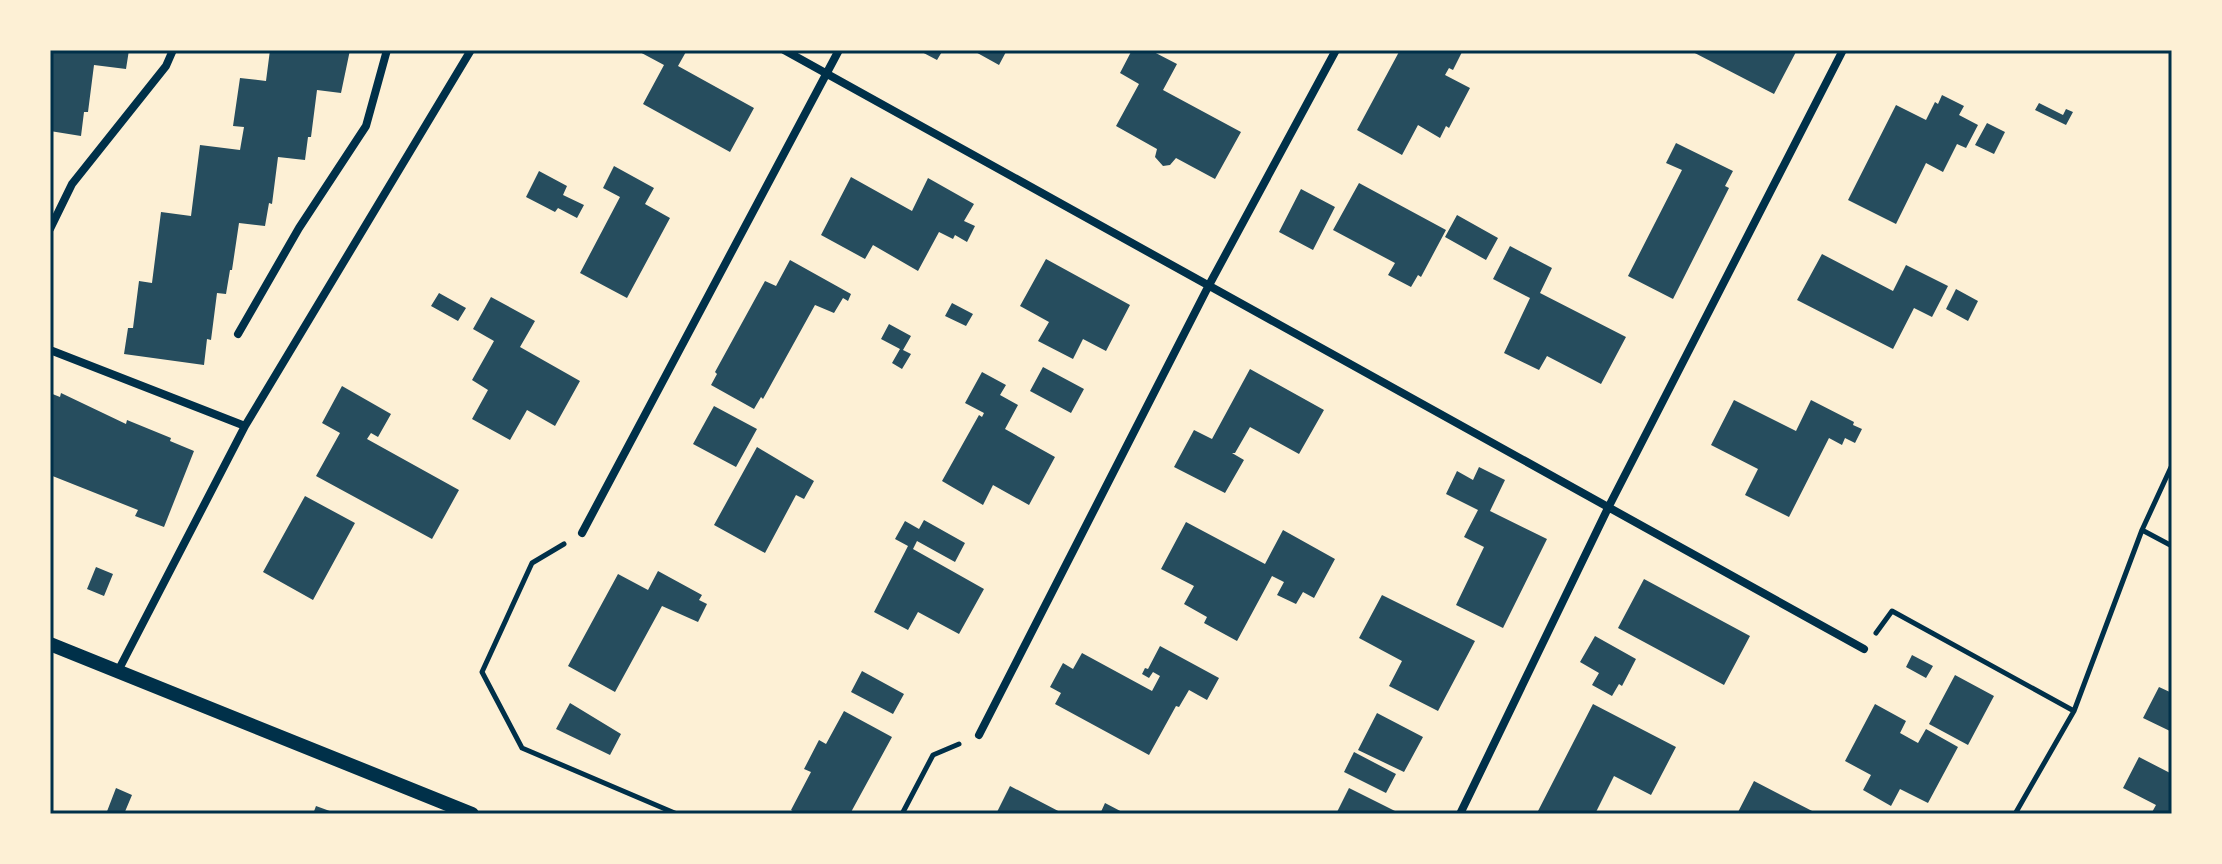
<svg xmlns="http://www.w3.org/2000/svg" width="2222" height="864" viewBox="0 0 2222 864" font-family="'Asap Condensed',sans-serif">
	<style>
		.building { fill: #264d5e }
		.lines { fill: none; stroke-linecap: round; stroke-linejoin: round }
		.path { stroke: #003049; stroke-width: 5 }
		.minor { stroke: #003049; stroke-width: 8 }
		.tertiary { stroke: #003049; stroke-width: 14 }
		.neatline { fill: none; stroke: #003049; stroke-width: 3 }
	</style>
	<rect width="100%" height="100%" fill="#fdf0d5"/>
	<path class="building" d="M50,50H129L126,69L94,65L88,112H84L81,136L50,131Z
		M270,50H350L341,93L317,90L311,137H308L305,160L278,157L272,204L269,203L265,226L239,223L232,270H230L226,294L217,293L211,340L207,339L204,365L124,354L128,328H133L139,281L152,283L161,212L191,216L200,145L240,150L244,127L233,126L240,78L266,81Z
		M636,50H687L678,66L754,108L730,152L643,104L664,65Z
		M918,50H943L937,60Z
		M972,50H1007L999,65Z
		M1132,50H1150L1177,64L1163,90L1241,132L1215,179L1176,158L1170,165L1163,166L1155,157L1157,149L1116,126L1139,84L1120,73Z
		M1400,50H1463L1453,70L1449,68L1445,75L1470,88L1449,128L1446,126L1440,138L1418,125L1402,155L1357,130Z
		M1689,50H1797L1774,94Z
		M1942,95L1964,106L1959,115L1978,125L1966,148L1957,144L1943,172L1926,163L1896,224L1848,200L1896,105L1926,120L1935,102L1938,104Z
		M2039,103L2063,115L2066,109L2073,112L2066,125L2035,110Z
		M1987,123L2005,132L1994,154L1975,145Z
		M1676,143L1733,171L1725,186L1729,188L1673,299L1628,276L1682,170L1666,163Z
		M614,166L654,188L645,204L670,218L627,298L580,273L620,197L603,188Z
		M539,171L567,186L563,195L584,205L577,218L558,208L555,212L526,197Z
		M851,177L912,211L928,178L974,204L964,221L975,226L967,242L955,235L953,239L939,232L918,271L873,245L865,259L821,235Z
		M1359,183L1446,230L1421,277L1418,275L1411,287L1388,275L1395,263L1333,230Z
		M1301,189L1335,207L1313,250L1279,232Z
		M1457,215L1498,238L1486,260L1445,237Z
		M1510,246L1552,268L1540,293L1626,337L1601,384L1547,356L1539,370L1504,353L1530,298L1493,279Z
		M1822,254L1893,291L1906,265L1948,286L1932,317L1914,308L1893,349L1797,300Z
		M1046,259L1130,305L1106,351L1083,339L1073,359L1038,341L1049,322L1020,306Z
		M790,260L851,294L848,301L843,298L834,313L815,305L763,399L761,397L754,409L711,385L717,374L715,372L765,281L776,286Z
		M1956,289L1978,301L1968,321L1946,309Z
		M439,293L466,308L458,321L431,306Z
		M491,297L535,321L520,347L580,381L555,426L527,410L510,440L472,419L488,390L472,380L494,341L473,329Z
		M952,303L973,314L966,326L945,316Z
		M889,324L911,336L903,350L911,354L902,369L892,363L900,349L881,339Z
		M1043,367L1084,389L1071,413L1030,391Z
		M1250,369L1324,410L1299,454L1250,427L1235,453H1232L1244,460L1225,493L1174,467L1194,430L1212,439Z
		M982,372L1006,385L1000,395L1018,405L1005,429L1055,457L1029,505L993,485L983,505L942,481L979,415L982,417L984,413L965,403Z
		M342,386L391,414L378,437L371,433L367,439L459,490L432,539L316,476L340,433L322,423Z
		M50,393L60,397L61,393L126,424L127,420L171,438L170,441L194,451L164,527L135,516L138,510L50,475Z
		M1734,400L1796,431L1811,400L1854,422L1853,425L1862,429L1855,443L1845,438L1842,445L1829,438L1789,517L1745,495L1758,469L1711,445Z
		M714,406L757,429L736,467L693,444Z
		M757,447L814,481L804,499L796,495L765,553L714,525Z
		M1479,467L1505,480L1490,511L1547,539L1503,628L1456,605L1484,547L1464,537L1478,510L1446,494L1457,471L1473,480Z
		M305,496L355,523L313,600L263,572Z
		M924,520L965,543L955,562L917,541L913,549L984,589L959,634L918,612L908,630L874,612L908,546L895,539L905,521L919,529Z
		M1186,522L1265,564L1283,530L1335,559L1314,598L1303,592L1296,604L1277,595L1284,582L1272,576L1237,641L1204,623L1207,617L1184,604L1194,586L1161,569Z
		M96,567L113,574L104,596L87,589Z
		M658,571L702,595L699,600L707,604L698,622L662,606L615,692L568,666L618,574L648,590Z
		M1644,579L1750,636L1724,685L1618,628Z
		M1382,595L1475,641L1438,711L1389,686L1402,661L1359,638Z
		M1595,636L1636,659L1622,686L1619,684L1612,696L1592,685L1599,673L1580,662Z
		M1160,646L1219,678L1207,700L1189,690L1179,707L1176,706L1149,755L1055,704L1061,693L1050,687L1063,663L1073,669L1082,653L1152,691L1160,676L1153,672L1149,678L1142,674L1145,668L1148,669Z
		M1912,655L1933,666L1926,678L1906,667Z
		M862,671L904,694L893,714L851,692Z
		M1955,675L1994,696L1968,745L1929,724Z
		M2159,687L2172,693V732L2143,718Z
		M570,703L621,734L610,755L556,729Z
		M1593,704L1676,747L1651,795L1614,776L1595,814H1543L1538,811Z
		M1875,704L1906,721L1900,733L1918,743L1926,729L1958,747L1928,803L1900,789L1891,806L1863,790L1871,775L1845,761Z
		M844,711L892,737L850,814H797L791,810L811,772L804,769L819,740L826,744Z
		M1377,713L1423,737L1404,772L1358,750Z
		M1354,752L1396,774L1386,793L1344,772Z
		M2139,757L2172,774V814H2151L2156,805L2123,788Z
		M1754,781L1818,814H1737Z
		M1010,786L1064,814H996Z
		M116,788L132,795L124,814H106Z
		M1349,788L1401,814H1336Z
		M1105,803L1126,814H1100Z
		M316,806L338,814H313Z"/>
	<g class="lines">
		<path class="path" d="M2142,530L2172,546
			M564,544L532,563L482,672L522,748L677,814
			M1876,633L1892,611L2074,711
			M902,814L933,755L959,744
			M2015,814L2074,711L2142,530L2172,465"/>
		<path class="minor" d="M784,50L1864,649
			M50,229L72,184L166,66L173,50
			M238,334L299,228L366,126L387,50
			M50,350L245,426
			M582,533L839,50
			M118,671L245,426L471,50
			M979,735L1208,287L1336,50
			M1460,814L1608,508L1843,50"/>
		<path class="tertiary" d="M50,644L472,814"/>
	</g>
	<rect width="2222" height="864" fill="none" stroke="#fdf0d5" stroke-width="104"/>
	<rect x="52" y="52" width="2118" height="760" class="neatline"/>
</svg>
